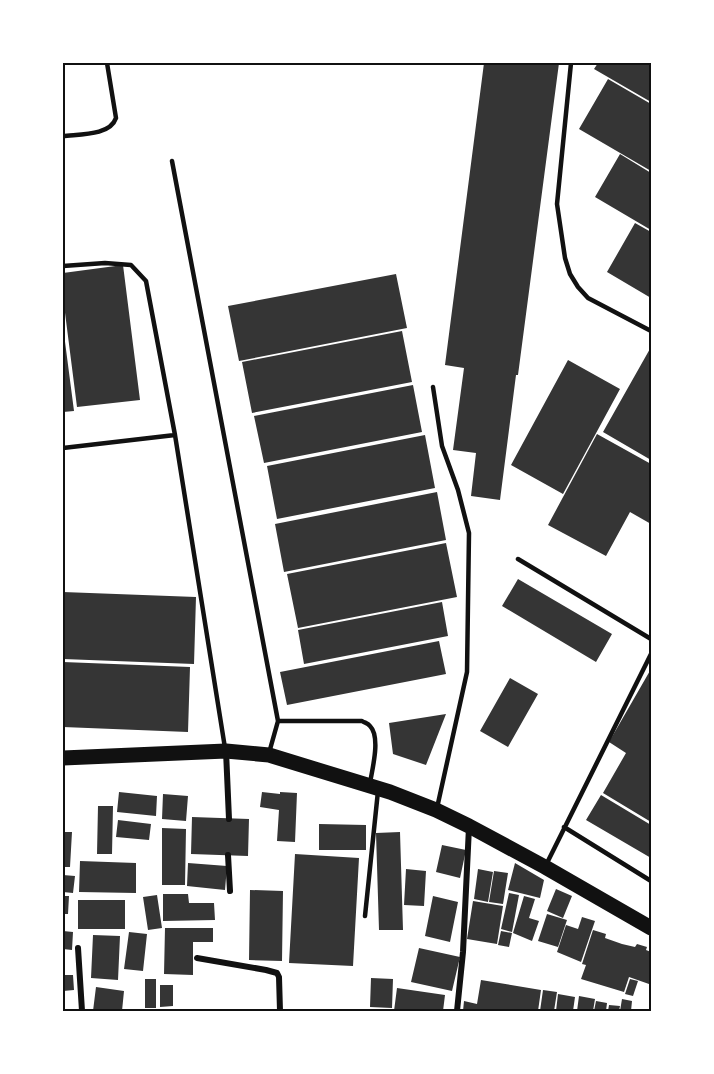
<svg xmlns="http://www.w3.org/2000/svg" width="714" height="1074" viewBox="0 0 714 1074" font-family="'Nunito Sans',sans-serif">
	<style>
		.building { fill: #353535 }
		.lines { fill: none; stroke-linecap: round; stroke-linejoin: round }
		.service { stroke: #111; stroke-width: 4.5 }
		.minor { stroke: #111; stroke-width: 6 }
		.primary { stroke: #111; stroke-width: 15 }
		.neatline { fill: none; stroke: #111; stroke-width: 2 }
	</style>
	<rect width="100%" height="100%" fill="#fff"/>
	<path class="building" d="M484,63H559L518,375H516L500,500L471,496L476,453L453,450L464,368L445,365Z
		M598,63H651V102L594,69Z
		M608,79L651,104V171L579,129Z
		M620,154L651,173V230L595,197Z
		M635,223L651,232V298L607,272Z
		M123,265L140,400L77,407L63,297V273Z
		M396,274L407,328L239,361L228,306Z
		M402,331L412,382L252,413L242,362Z
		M63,334H64L74,411L63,412Z
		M651,347V460L603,432Z
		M568,360L620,389L563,494L511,465Z
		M413,385L422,432L264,463L254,416Z
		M597,434L651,464V524L630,512L606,556L548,525Z
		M425,435L435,488L277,519L267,466Z
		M437,492L446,540L284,572L275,524Z
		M446,543L457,597L298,628L287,574Z
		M518,579L612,634L596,662L502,606Z
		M63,592L196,597L194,664L63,659Z
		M442,602L448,636L304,664L298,630Z
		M439,641L446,674L287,705L280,672Z
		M63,662L190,667L188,732L63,727Z
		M651,669V822L603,793L626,753L609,742Z
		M510,678L538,694L508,747L480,731Z
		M446,714L426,765L393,754L389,723Z
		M119,792L157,796L156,816L117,812Z
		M262,792L280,794V792L297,793L295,842L277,841L279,810L260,807Z
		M163,794L188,796L186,821L162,819Z
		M601,795L651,825V858L586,820Z
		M98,806H113L112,854H97Z
		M192,817L249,819L248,856L191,854Z
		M118,820L151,824L149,840L116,837Z
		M319,824L366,825V850H319Z
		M162,828L186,829L185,885H162Z
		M63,832H72L70,867H63Z
		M400,832L403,930H379L376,833Z
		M442,845L466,850L460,878L436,872Z
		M295,854L359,858L353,966L289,963Z
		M80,861L136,863V893L79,892Z
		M188,863L227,866L225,890L187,886Z
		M515,863L544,880L540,898L508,890Z
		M406,869L426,871L424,906L404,905Z
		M478,869L493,872L488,902L474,899Z
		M494,871L508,873L503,904L489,902Z
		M63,875L75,876L73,893L63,892Z
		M556,889L572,896L563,918L547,911Z
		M250,890L283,891L282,961L249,960Z
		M509,893L519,895L512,932L501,929Z
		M163,894H188L189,903H214L215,920L163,921Z
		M157,895L162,928L148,930L143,897Z
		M63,896H69L68,914H63Z
		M433,896L458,902L450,942L425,936Z
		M524,896L535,899L529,918L539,921L532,941L513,933Z
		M78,900H125V929H78Z
		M473,901L503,906L497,944L467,939Z
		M547,914L567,920L558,947L538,941Z
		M582,917L595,921L581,962L557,952L566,925L578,929Z
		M165,928H213V942H193V975L164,974Z
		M593,930L606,934L605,938L622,944L635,947L637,944L647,947L646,950L651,952V978L649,984L629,977L624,992L581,979L586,965L582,964Z
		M63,931L73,932L72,950L63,949Z
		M501,931L512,933L509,947L498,945Z
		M129,932L147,934L143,971L124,969Z
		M93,935L120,936L118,980L91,978Z
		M419,948L460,957L452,991L411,982Z
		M63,975H73L74,990L63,991Z
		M371,978L393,979L392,1008L370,1007Z
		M145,979H156V1008H145Z
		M630,979L638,981L633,996L625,994Z
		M481,980L541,990L538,1011H463L464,1001L477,1004Z
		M160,985H173V1006L160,1007Z
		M96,987L124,991L122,1011H93Z
		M397,988L445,995L443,1011H394Z
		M543,990L557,992L554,1011H540Z
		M558,994L575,997L573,1011H556Z
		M579,996L595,999L593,1011H577Z
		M622,999L632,1001L631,1011H620Z
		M596,1001L607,1003L606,1011H594Z
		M609,1005L620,1006L619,1011H608Z"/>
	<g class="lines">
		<path class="service" d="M571,63L557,204L565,258L570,274L578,287L588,298L651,331
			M63,136C79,134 110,136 116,118L107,63
			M172,161L278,721H362C365,723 368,723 370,726C381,737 372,770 370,783
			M63,266L105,263L131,265L146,281L175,435L225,748
			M433,387L442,446L458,490L469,533L467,672L437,808
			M63,448L175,435
			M518,559L651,639
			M269,753L278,721
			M564,827L651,881
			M547,863L651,654
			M365,916L378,791"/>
		<path class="minor" d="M226,751L229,819
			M228,855L230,891
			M78,948L82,1011
			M197,958L266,970L277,973L279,977L280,1011
			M457,1011L463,952L469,827"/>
		<path class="primary" d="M63,758L226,751L269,755L390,792L436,810L469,826L545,867L651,928"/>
	</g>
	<rect width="714" height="1074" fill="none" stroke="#ffffff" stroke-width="129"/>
	<rect x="64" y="64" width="586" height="946" class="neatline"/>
</svg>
